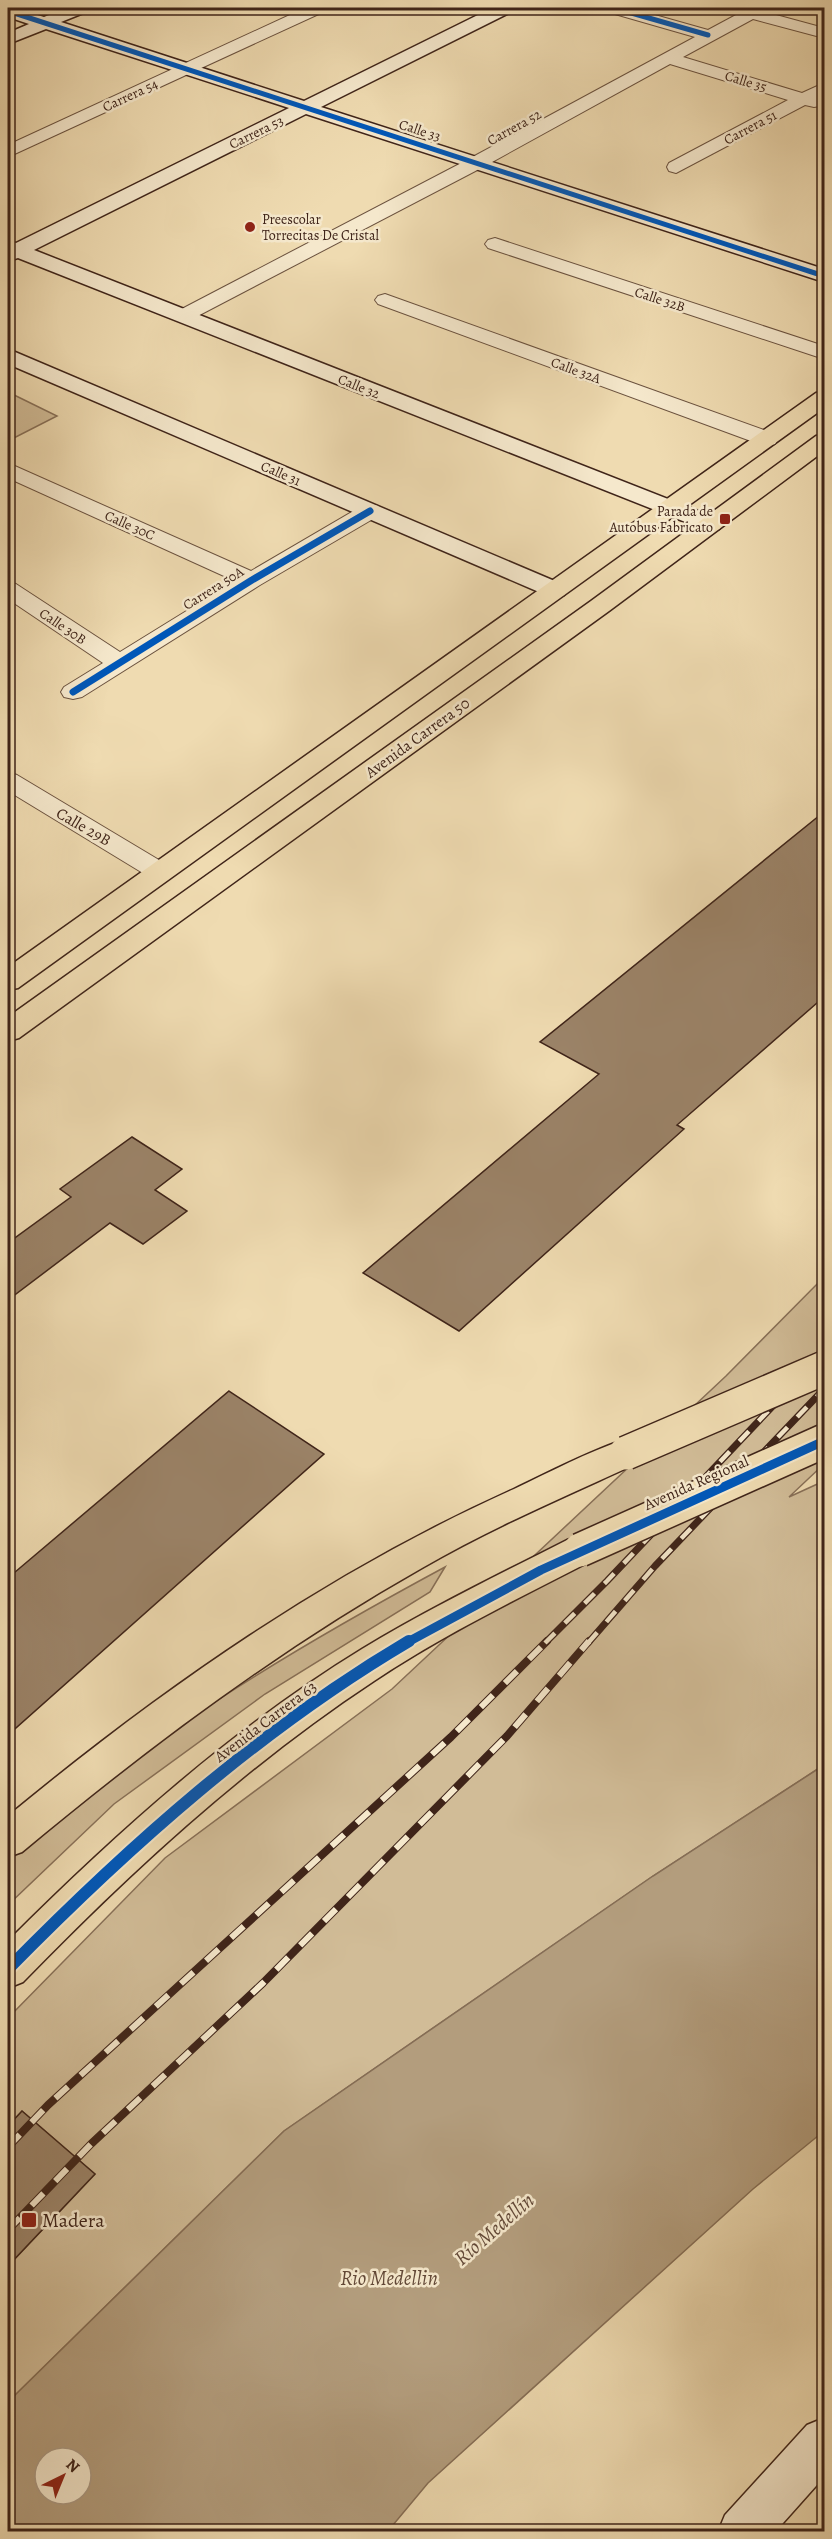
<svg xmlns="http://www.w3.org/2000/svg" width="832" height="2539" viewBox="0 0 832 2539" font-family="Alegreya,serif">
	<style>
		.green { fill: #d1bc97; stroke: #887058; stroke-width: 1.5 }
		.water { fill: #b39d7d; stroke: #856d55; stroke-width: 1.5; fill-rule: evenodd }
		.building { fill: #9b8368; stroke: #3f2419; stroke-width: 1.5 }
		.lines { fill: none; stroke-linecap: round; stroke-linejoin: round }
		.street-casing { stroke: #6b523f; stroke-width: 2 }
		.secondary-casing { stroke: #3f2419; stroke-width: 3 }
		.primary-casing { stroke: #3f2419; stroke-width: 3 }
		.highway-casing { stroke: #3f2419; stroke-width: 3 }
		.street { fill: #f5e8cc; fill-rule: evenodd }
		.secondary { fill: #f5e8cc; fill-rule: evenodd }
		.primary { fill: #efdbb1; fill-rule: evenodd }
		.highway { fill: #efdbb1; fill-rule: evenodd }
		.rail-far1-casing { stroke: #3f2419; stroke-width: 7 }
		.rail-casing { stroke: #3f2419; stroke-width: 8 }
		.rail-far1 { stroke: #f5e8cc; stroke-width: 4.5; stroke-dasharray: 14; stroke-linecap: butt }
		.rail { stroke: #f5e8cc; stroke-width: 6; stroke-dasharray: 17; stroke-linecap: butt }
		.highway-bridge-casing { stroke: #3f2419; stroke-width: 36; stroke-linecap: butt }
		.highway-bridge { stroke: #efdbb1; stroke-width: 33 }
		.cycleway-far3-casing { stroke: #f5e8cc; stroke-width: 8 }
		.cycleway-far2-casing { stroke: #f5e8cc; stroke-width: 10 }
		.cycleway-far1-casing { stroke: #f5e8cc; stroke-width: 13 }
		.cycleway-casing { stroke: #f5e8cc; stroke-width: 16 }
		.cycleway-far3 { stroke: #0057b8; stroke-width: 5 }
		.cycleway-far2 { stroke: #0057b8; stroke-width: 7 }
		.cycleway-far1 { stroke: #0057b8; stroke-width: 9 }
		.cycleway { stroke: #0057b8; stroke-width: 12 }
		.poi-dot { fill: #8f2418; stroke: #f5e8cc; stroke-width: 2 }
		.labels { text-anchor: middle; stroke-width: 5; stroke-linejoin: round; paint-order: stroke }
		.far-street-label { font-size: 14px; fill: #3f2419; stroke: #f5e8cc }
		.far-poi-label { font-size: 14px; fill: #3f2419; stroke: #f5e8cc; text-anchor: start }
		.street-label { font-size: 16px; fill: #3f2419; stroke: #f5e8cc }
		.near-poi-label { font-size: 20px; fill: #3f2419; stroke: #f5e8cc; text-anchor: start }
		.near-water-label { font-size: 21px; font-style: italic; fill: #624837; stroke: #f5e8cc }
	</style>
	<rect width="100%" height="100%" fill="#efdbb1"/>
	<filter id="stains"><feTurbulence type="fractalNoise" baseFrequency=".00333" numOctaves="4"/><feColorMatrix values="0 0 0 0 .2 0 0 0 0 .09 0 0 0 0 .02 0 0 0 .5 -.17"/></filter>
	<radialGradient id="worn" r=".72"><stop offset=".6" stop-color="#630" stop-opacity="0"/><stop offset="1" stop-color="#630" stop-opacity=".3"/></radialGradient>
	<path class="green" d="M8,392L57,416L8,441Z
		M824,1277V1464L789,1497L824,1481V1765L653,1876L284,2131L8,2402V2266L95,2174L22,2111L8,2126V2018L165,1858L392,1689L726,1376Z
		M445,1567L430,1592L265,1694L114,1804L8,1905V1862C136,1742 291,1650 445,1567Z"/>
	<path class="water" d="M824,1765V2131L753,2189L428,2483L388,2531H8V2402L284,2131L653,1876ZM45,2458H81V2494H45Z"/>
	<path class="building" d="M825,811V996L677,1125L684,1129L459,1331L363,1273L599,1074L540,1042Z
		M132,1137L182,1169L155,1190L187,1211L143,1244L110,1223L8,1300V1243L71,1197L60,1189Z
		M229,1391L324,1454L8,1735V1578Z
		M22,2111L95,2174L8,2266V2126Z"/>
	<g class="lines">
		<g class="street-casing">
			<path id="street" d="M305,8H325L323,12L8,157V145Z
				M606,8H630L708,30L749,8H768L765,12L824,28V38L753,19L683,57L802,93L824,83V95L819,98L823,102L820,106L814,107L805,105L676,173L669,171L667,167L669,163L788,100L670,64L483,167L190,320H176L173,316L176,312L469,159L695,37L608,12Z
				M495,238L824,346V359L488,248L485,244L488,240Z
				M385,294L775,434L778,439L775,444L767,446L759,444L378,304L375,300L378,296Z
				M8,463L251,571L362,506L370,504L378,506L381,511L378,516L260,585L82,697L73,699L64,697L61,692L64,687L103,663L8,599V582L16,584L120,652L235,581L8,478Z
				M8,772L17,775L169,866L173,872L169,878L160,880L151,878L8,791Z"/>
		</g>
		<g class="secondary-casing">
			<path id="secondary" d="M8,8H15L44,17L66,8H88L86,12L61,22L304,101L492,8H513L511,12L321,107L824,269V282L306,114L34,250L719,519L723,524L719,529L711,531L703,529L18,258L8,261V241L16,243L289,108L46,29L8,44V33L29,24L8,17Z
				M8,349L564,585L567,590L564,595L555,597L546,595L8,364Z
				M824,2418V2477L775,2532H718L725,2515L807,2425Z"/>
		</g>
		<g class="primary-casing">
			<path id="primary" d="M824,391V408L18,988L8,990V967L816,393Z
				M824,434V451L609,611L19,1038L8,1041V1017L591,601L816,436Z"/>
		</g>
		<g class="highway-casing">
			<path id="highway" d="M626,1439L638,1443L644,1453L638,1463C566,1496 491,1528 422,1568C279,1649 148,1747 22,1852L8,1857V1816C163,1688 329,1572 514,1489C550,1472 587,1452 626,1439Z
				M580,1536L593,1540L598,1550L593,1560C519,1598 443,1635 374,1681C245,1766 130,1872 23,1982L8,1988V1941C114,1835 233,1728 362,1649C428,1609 498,1575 567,1540Z"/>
		</g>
		<use href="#street" class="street"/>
		<use href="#secondary" class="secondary"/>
		<use href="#primary" class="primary"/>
		<use href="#highway" class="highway"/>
		<g class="rail-far1-casing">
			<path id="rail-far1" d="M545,1643L607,1581L824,1352
				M588,1643L655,1566L824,1389"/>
		</g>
		<g class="rail-casing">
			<path id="rail" d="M8,2147L48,2105L451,1737L547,1641
				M8,2230L91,2144L263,1983L507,1736L589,1641"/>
		</g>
		<use href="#rail-far1" class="rail-far1"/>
		<use href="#rail" class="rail"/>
		<g class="highway-bridge-casing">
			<path id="highway-bridge" d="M626,1453L824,1368
				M580,1550L824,1441"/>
		</g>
		<use href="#highway-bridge" class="highway-bridge"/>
		<g class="cycleway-far3-casing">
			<path id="cycleway-far3" d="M614,8L708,35
				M8,11L824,276"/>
		</g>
		<g class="cycleway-far2-casing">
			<path id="cycleway-far2" d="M73,692L252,580L370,511"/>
		</g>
		<g class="cycleway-far1-casing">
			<path id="cycleway-far1" d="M406,1643L541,1570L824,1441"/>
		</g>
		<g class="cycleway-casing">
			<path id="cycleway" d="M8,1969C129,1846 260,1729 409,1641"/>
		</g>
		<use href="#cycleway-far3" class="cycleway-far3"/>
		<use href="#cycleway-far2" class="cycleway-far2"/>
		<use href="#cycleway-far1" class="cycleway-far1"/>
		<use href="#cycleway" class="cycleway"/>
	</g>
	<g class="poi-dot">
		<circle cx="250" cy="227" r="6"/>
		<rect x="719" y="513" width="12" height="12" rx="3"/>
		<rect x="21" y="2212" width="16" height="16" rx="3"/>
	</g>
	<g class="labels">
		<g class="far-street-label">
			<text transform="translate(746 81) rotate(17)" y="5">Calle 35</text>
			<text transform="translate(130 95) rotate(-25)" y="5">Carrera 54</text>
			<text transform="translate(514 127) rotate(-29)" y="5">Carrera 52</text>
			<text transform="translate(750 127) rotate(-28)" y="5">Carrera 51</text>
			<text transform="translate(420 130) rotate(18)" y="5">Calle 33</text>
			<text transform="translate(256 132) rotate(-26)" y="5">Carrera 53</text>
			<text transform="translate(660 299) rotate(18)" y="5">Calle 32B</text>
			<text transform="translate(576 370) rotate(20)" y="5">Calle 32A</text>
			<text transform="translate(359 386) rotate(22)" y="5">Calle 32</text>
			<text transform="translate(281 473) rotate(23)" y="5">Calle 31</text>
			<text transform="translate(130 525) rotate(24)" y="5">Calle 30C</text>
			<text transform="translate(213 588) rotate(-32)" y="5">Carrera 50A</text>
			<text transform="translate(63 626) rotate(34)" y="5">Calle 30B</text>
		</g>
		<g class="far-poi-label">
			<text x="262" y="224">Preescolar<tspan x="262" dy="16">Torrecitas De Cristal</tspan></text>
			<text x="713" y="516" text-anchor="end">Parada de<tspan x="713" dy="16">Autobus Fabricato</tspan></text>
		</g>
		<g class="street-label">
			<text transform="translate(417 737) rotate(-36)" y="6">Avenida Carrera 50</text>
			<text transform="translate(84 826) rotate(30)" y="6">Calle 29B</text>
			<text transform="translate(696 1482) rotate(-24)" y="6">Avenida Regional</text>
			<text transform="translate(265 1721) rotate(-37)" y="6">Avenida Carrera 63</text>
		</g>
		<g class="near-poi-label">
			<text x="42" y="2227">Madera</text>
		</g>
		<g class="near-water-label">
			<text transform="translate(494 2229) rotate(-41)" y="7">Río Medellín</text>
			<text x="389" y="2285">Rio Medellin</text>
		</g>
	</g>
	<rect width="832" height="2539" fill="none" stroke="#efdbb1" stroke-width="30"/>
	<rect x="9" y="9" width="814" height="2521" fill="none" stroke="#3f2419" stroke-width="3"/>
	<rect x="15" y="15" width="802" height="2509" fill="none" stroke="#3f2419" stroke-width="1.5"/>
	<g transform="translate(63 2476) rotate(43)"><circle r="28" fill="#f5e8cc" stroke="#ac9a84" stroke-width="1.5"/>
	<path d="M0-4.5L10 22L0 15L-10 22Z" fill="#8f2418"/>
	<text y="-9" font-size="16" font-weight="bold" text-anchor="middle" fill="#3f2419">N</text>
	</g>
	<rect width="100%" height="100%" filter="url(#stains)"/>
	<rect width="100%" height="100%" fill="url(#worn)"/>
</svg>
